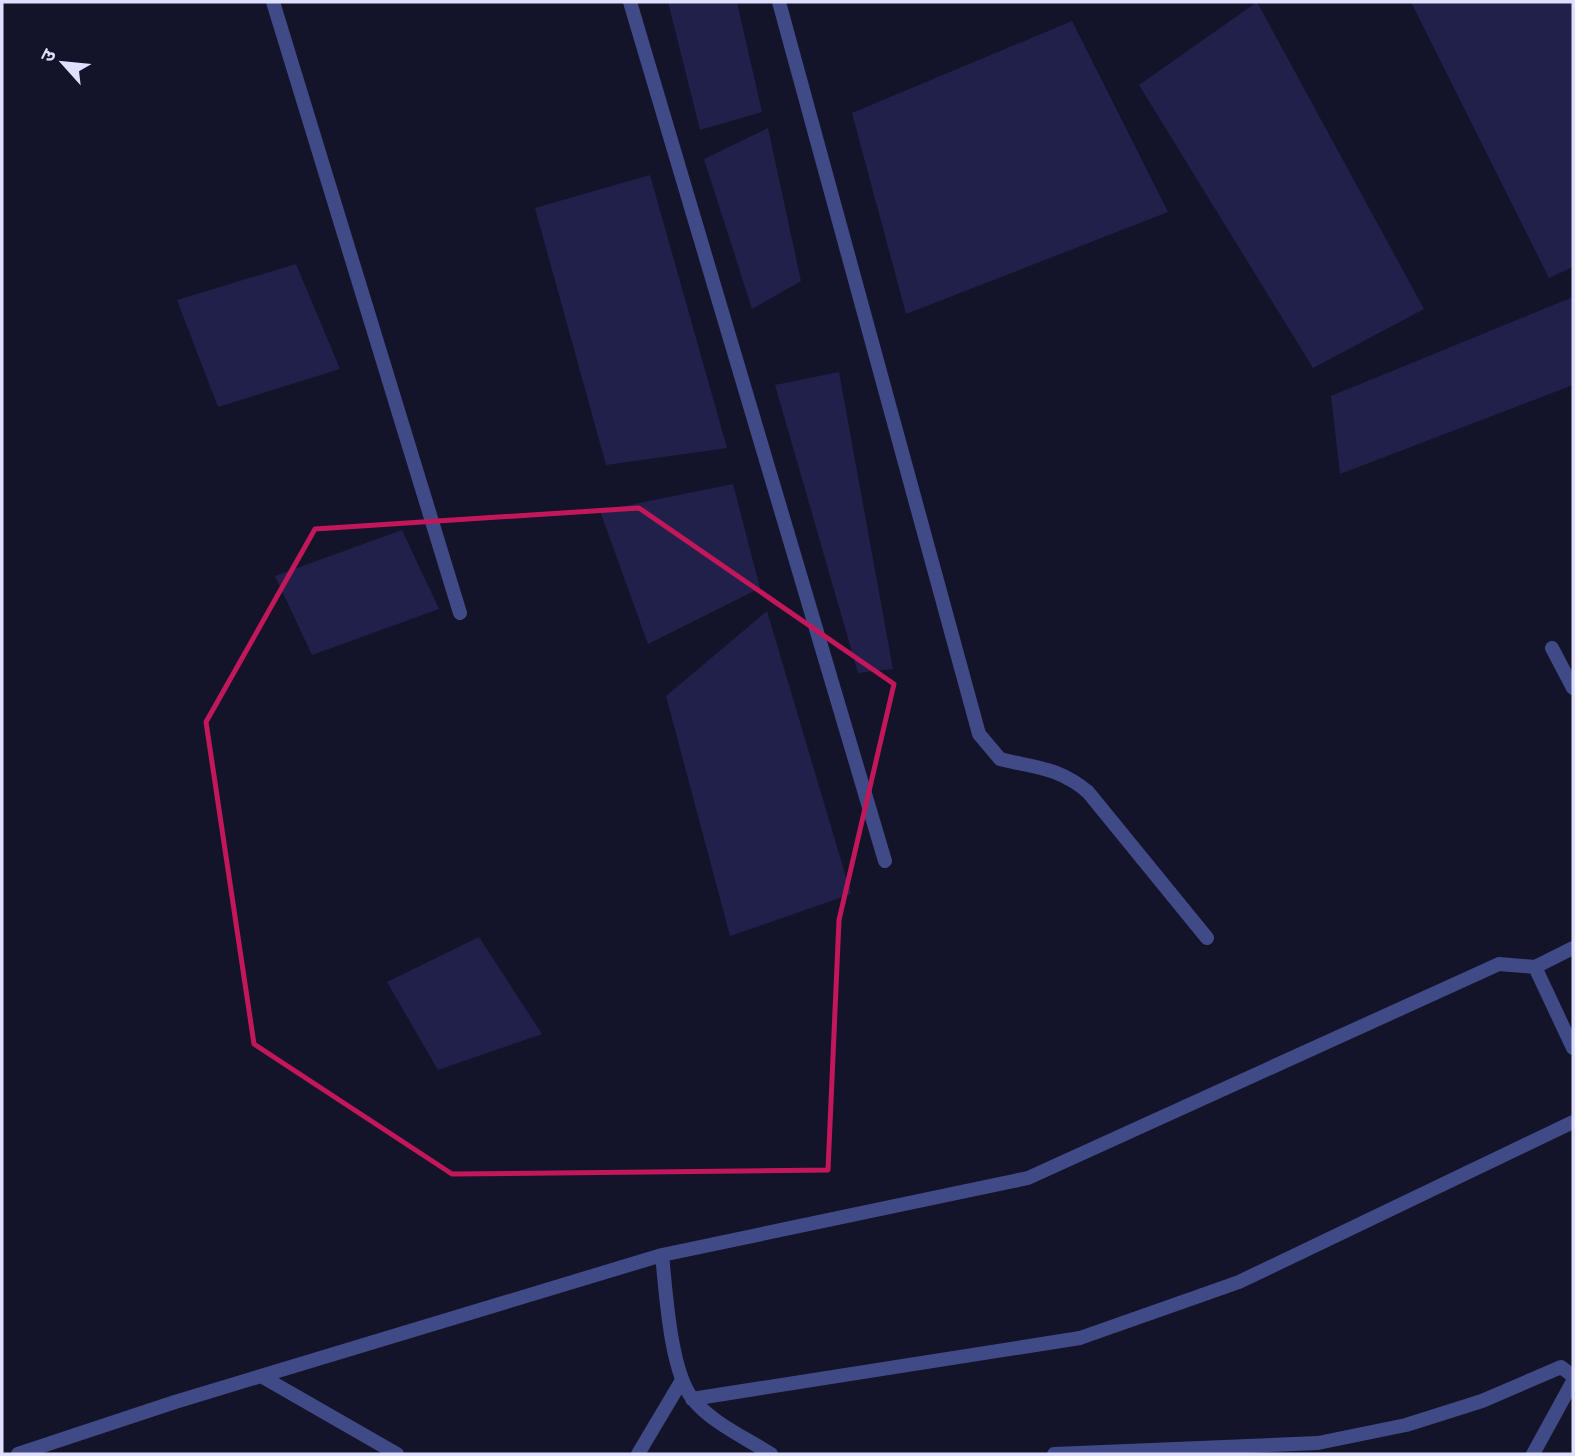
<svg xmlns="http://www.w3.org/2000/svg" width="1575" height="1456" viewBox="0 0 1575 1456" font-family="Commissioner,'Noto Sans Devanagari',sans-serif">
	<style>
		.building { fill: #21204a }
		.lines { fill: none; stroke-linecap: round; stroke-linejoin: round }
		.service { stroke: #404a87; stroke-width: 14 }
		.minor { stroke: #404a87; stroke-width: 14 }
		.marked { fill: none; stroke: #c2185b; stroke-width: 5; stroke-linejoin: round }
	</style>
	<rect width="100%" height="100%" fill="#13132a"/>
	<path class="building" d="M668,2H737L762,112L700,130Z
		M1257,2L1424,309L1313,368L1139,85Z
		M1411,2H1573V267L1549,278Z
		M1072,21L1168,212L906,314L852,113Z
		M768,128L801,281L752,309L704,159Z
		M650,175L727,448L606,465L535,208Z
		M296,264L340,369L218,407L177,300Z
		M1573,297V385L1340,474L1331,396Z
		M839,372L893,669L858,673L775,385Z
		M733,484L760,588L648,644L600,511Z
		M402,530L439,609L312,655L275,576Z
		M767,611L851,894L730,936L666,696Z
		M479,937L542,1034L438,1070L387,982Z"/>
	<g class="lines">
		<path class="service" d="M273,2L460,613
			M630,2L885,861"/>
		<path class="minor" d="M779,2L979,734L1000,759C1036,768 1058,767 1088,792L1207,938
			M1552,648L1573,688
			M1573,948L1535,967L1573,1048
			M662,1255L1028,1178L1499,964L1535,967
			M261,1376L397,1454
			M692,1399L1080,1338L1239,1282L1573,1122
			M18,1454L175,1402L662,1255C666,1292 670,1369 692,1398C710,1422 746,1438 771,1454
			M638,1454L682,1380
			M1054,1454L1318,1443L1406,1425L1482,1401L1561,1367L1573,1376
			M1533,1454L1573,1381"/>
	</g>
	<path class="marked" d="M639,508L894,684L839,920L828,1170L452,1174L254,1044L206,722L315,529Z"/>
	<rect width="1575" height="1456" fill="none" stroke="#dee0fd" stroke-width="7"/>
	<g transform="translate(63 63) rotate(297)" stroke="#13132a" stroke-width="5" paint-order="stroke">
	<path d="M0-5L12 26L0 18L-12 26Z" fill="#dee0fd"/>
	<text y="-10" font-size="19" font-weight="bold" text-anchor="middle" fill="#dee0fd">उ</text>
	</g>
</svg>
